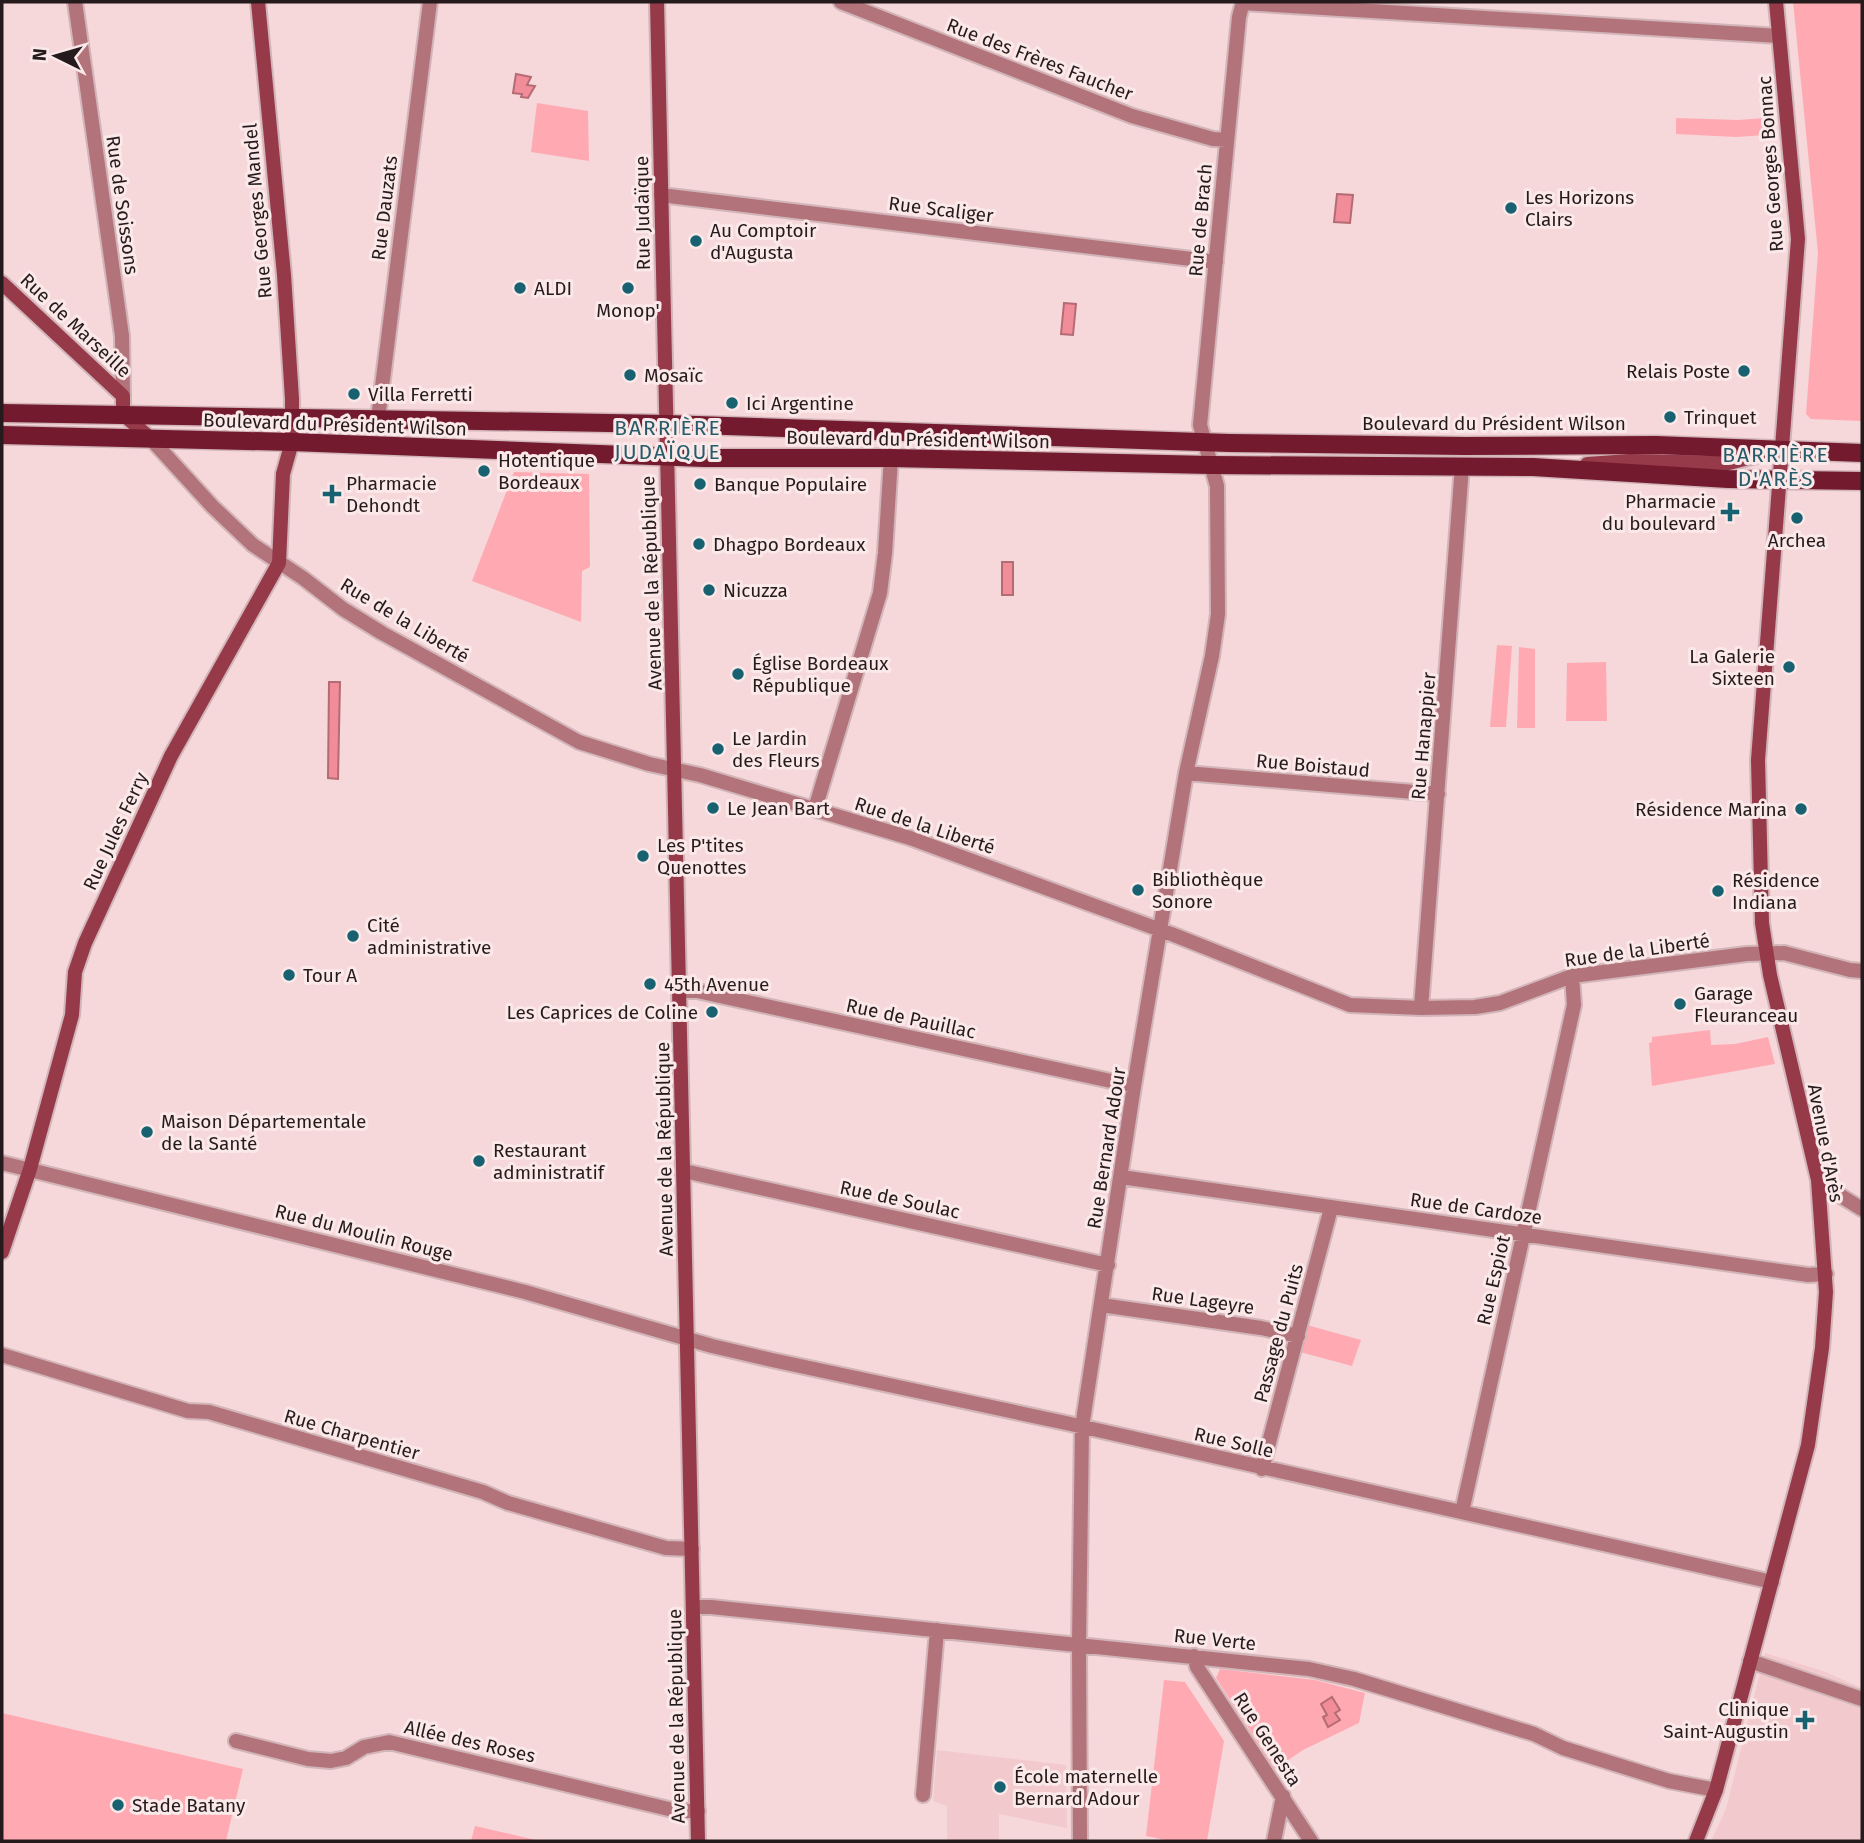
<svg xmlns="http://www.w3.org/2000/svg" width="1864" height="1843" viewBox="0 0 1864 1843" font-family="'Fira Sans',sans-serif">
	<style>
		.built { fill: #f2cacd }
		.green { fill: #ffaab2 }
		.water { fill: #f18d99; stroke: #b46b74; stroke-width: 2 }
		.lines { fill: none; stroke-linecap: round; stroke-linejoin: round }
		.street-casing { stroke: #d1b5b8; stroke-width: 18 }
		.secondary-casing { stroke: #d1b5b8; stroke-width: 18 }
		.primary-casing { stroke: #d1b5b8; stroke-width: 21 }
		.street { stroke: #b3737a; stroke-width: 14 }
		.secondary { stroke: #963a4a; stroke-width: 14 }
		.primary { stroke: #731a2e; stroke-width: 18 }
		.poi-dot { fill: #186170; stroke: #fbe8e9; stroke-width: 2.5 }
		.labels { text-anchor: middle; stroke-width: 6; stroke-linejoin: round; paint-order: stroke }
		.street-label { font-size: 19px; fill: #261b1c; stroke: #fbe8e9 }
		.poi-label { font-size: 19px; fill: #261b1c; stroke: #fbe8e9; text-anchor: start }
		.neighbourhood-label { font-size: 21px; letter-spacing: 2px; fill: #265c69; stroke: #fbe8e9 }
	</style>
	<rect width="100%" height="100%" fill="#f6d7da"/>
	<path class="built" d="M1765,1653L1823,1671L1862,1688V1841H1711L1726,1809Z
		M937,1750L1066,1765L1067,1828L999,1814V1841H947V1806L933,1801Z"/>
	<path class="green" d="M1793,2H1862V421L1811,419L1806,414L1818,253Z
		M537,103L588,111L589,161L531,152Z
		M1676,118L1738,120L1765,118L1766,135L1736,137L1676,134Z
		M514,472L589,474L590,567L582,571L581,622L472,581Z
		M1497,645L1512,646L1506,727H1490Z
		M1519,647L1535,649V728H1517Z
		M1606,662L1607,721H1566L1567,663Z
		M1710,1030L1711,1045L1735,1044L1768,1037L1775,1064L1652,1086L1649,1043L1652,1042V1037Z
		M1307,1325L1361,1340L1352,1366L1300,1352Z
		M1220,1669L1315,1680L1365,1693L1359,1723L1303,1750L1275,1769L1216,1678Z
		M1164,1680L1185,1682L1224,1741L1207,1841H1170L1146,1836Z
		M2,1713L243,1769L226,1841H2Z
		M475,1826L540,1841H471Z"/>
	<path class="water" d="M516,74L531,77L527,85L535,86L528,98L521,97L522,94L513,93Z
		M1337,194L1353,195L1350,223L1334,222Z
		M1064,303L1076,304L1073,335L1061,334Z
		M1002,562H1013V595H1002Z
		M329,682H340L338,779L328,778Z
		M1332,1697L1340,1710L1335,1713L1340,1720L1328,1727L1323,1717L1327,1715L1321,1704Z"/>
	<g class="lines">
		<g class="street-casing">
			<path id="street" d="M75,2L122,336L123,396
				M841,2L1132,116L1213,139L1227,140
				M1242,3L1779,36
				M661,195L1216,262
				M378,419L430,2
				M151,439L212,506L253,545L303,578L343,609L382,633L579,742L649,764L700,775L910,838L1174,935L1350,1005L1421,1008L1475,1007L1500,1003L1572,976L1747,954L1784,953L1850,970L1862,971
				M1186,773L1438,794
				M815,809L880,593L885,553L891,458
				M680,991H697L1134,1086
				M1421,1008L1462,466
				M2,1163L525,1292L712,1346L772,1360L1066,1423L1772,1582
				M684,1171L1108,1265
				M1121,1177L1808,1275L1826,1274
				M1820,1192L1836,1193L1862,1209
				M1101,1305L1261,1328L1298,1336
				M2,1355L188,1411L209,1412L483,1492L508,1503L666,1548L692,1549
				M1262,1469L1331,1208
				M1462,1512L1574,1005L1572,976
				M693,1607H711L1309,1669L1354,1679L1534,1734L1563,1748L1669,1781L1716,1790
				M1194,1656L1197,1667L1311,1841
				M1750,1661L1862,1699
				M236,1741L308,1759L331,1761L346,1758L364,1747L389,1742L677,1811H698
				M923,1795L937,1630
				M1080,1841L1079,1644L1082,1427L1134,1086L1186,773L1212,656L1218,614L1217,486L1200,425L1239,17L1243,2
				M1274,1841L1283,1796"/>
		</g>
		<g class="secondary-casing">
			<path id="secondary" d="M657,2L698,1841
				M2,283L123,396V414L151,439
				M1587,464L1630,461L1729,463L1771,452
				M2,1252L30,1169L72,1015L75,972L85,943L171,756L279,563L283,474L292,442V399L284,275L258,2
				M1696,1841L1716,1790L1808,1445L1822,1348L1826,1292L1818,1180L1770,975L1762,923L1758,760L1798,239L1776,2"/>
		</g>
		<g class="primary-casing">
			<path id="primary" d="M2,413L667,424L1229,443L1465,446L1656,445L1862,453
				M2,435L292,442L704,458H891L1211,465L1533,467L1728,479L1862,481"/>
		</g>
		<use href="#street" class="street"/>
		<use href="#secondary" class="secondary"/>
		<use href="#primary" class="primary"/>
	</g>
	<g class="poi-dot">
		<circle cx="1511" cy="208" r="7"/>
		<circle cx="696" cy="241" r="7"/>
		<circle cx="520" cy="288" r="7"/>
		<circle cx="628" cy="288" r="7"/>
		<circle cx="1744" cy="371" r="7"/>
		<circle cx="630" cy="375" r="7"/>
		<circle cx="354" cy="394" r="7"/>
		<circle cx="732" cy="403" r="7"/>
		<circle cx="1670" cy="417" r="7"/>
		<circle cx="484" cy="471" r="7"/>
		<circle cx="700" cy="484" r="7"/>
		<path d="M328.5 483.5h7v7h7v7h-7v7h-7v-7h-7v-7h7z"/>
		<path d="M1726.5 501.5h7v7h7v7h-7v7h-7v-7h-7v-7h7z"/>
		<circle cx="1797" cy="518" r="7"/>
		<circle cx="699" cy="544" r="7"/>
		<circle cx="709" cy="590" r="7"/>
		<circle cx="1789" cy="667" r="7"/>
		<circle cx="738" cy="674" r="7"/>
		<circle cx="718" cy="749" r="7"/>
		<circle cx="713" cy="808" r="7"/>
		<circle cx="1801" cy="809" r="7"/>
		<circle cx="643" cy="856" r="7"/>
		<circle cx="1138" cy="890" r="7"/>
		<circle cx="1718" cy="891" r="7"/>
		<circle cx="353" cy="936" r="7"/>
		<circle cx="289" cy="975" r="7"/>
		<circle cx="650" cy="984" r="7"/>
		<circle cx="1680" cy="1004" r="7"/>
		<circle cx="712" cy="1012" r="7"/>
		<circle cx="147" cy="1132" r="7"/>
		<circle cx="479" cy="1161" r="7"/>
		<path d="M1801.5 1709.5h7v7h7v7h-7v7h-7v-7h-7v-7h7z"/>
		<circle cx="1000" cy="1787" r="7"/>
		<circle cx="118" cy="1805" r="7"/>
	</g>
	<g class="labels">
		<g class="street-label">
			<text transform="translate(1040 59) rotate(21)" y="7">Rue des Frères Faucher</text>
			<text transform="translate(1770 164) rotate(-94)" y="7">Rue Georges Bonnac</text>
			<text transform="translate(123 205) rotate(82)" y="7">Rue de Soissons</text>
			<text transform="translate(384 208) rotate(-83)" y="7">Rue Dauzats</text>
			<text transform="translate(941 209) rotate(7)" y="7">Rue Scaliger</text>
			<text transform="translate(257 211) rotate(-95)" y="7">Rue Georges Mandel</text>
			<text transform="translate(642 213) rotate(-91)" y="7">Rue Judaïque</text>
			<text transform="translate(1200 220) rotate(-85)" y="7">Rue de Brach</text>
			<text transform="translate(76 325) rotate(43)" y="7">Rue de Marseille</text>
			<text x="1494" y="430">Boulevard du Président Wilson</text>
			<text transform="translate(335 424) rotate(2)" y="7">Boulevard du Président Wilson</text>
			<text transform="translate(918 439) rotate(1)" y="7">Boulevard du Président Wilson</text>
			<text transform="translate(651 583) rotate(-92)" y="7">Avenue de la République</text>
			<text transform="translate(405 620) rotate(31)" y="7">Rue de la Liberté</text>
			<text transform="translate(1423 736) rotate(-85)" y="7">Rue Hanappier</text>
			<text transform="translate(1313 765) rotate(5)" y="7">Rue Boistaud</text>
			<text transform="translate(925 825) rotate(18)" y="7">Rue de la Liberté</text>
			<text transform="translate(115 831) rotate(-65)" y="7">Rue Jules Ferry</text>
			<text transform="translate(1637 950) rotate(-8)" y="7">Rue de la Liberté</text>
			<text transform="translate(911 1018) rotate(12)" y="7">Rue de Pauillac</text>
			<text transform="translate(1826 1143) rotate(79)" y="7">Avenue d'Arès</text>
			<text transform="translate(1106 1148) rotate(-81)" y="7">Rue Bernard Adour</text>
			<text transform="translate(664 1149) rotate(-91)" y="7">Avenue de la République</text>
			<text transform="translate(900 1199) rotate(12)" y="7">Rue de Soulac</text>
			<text transform="translate(1476 1208) rotate(8)" y="7">Rue de Cardoze</text>
			<text transform="translate(364 1232) rotate(14)" y="7">Rue du Moulin Rouge</text>
			<text transform="translate(1493 1280) rotate(-77)" y="7">Rue Espiot</text>
			<text transform="translate(1203 1300) rotate(8)" y="7">Rue Lageyre</text>
			<text transform="translate(1278 1333) rotate(-75)" y="7">Passage du Puits</text>
			<text transform="translate(352 1434) rotate(16)" y="7">Rue Charpentier</text>
			<text transform="translate(1234 1442) rotate(13)" y="7">Rue Solle</text>
			<text transform="translate(1215 1639) rotate(6)" y="7">Rue Verte</text>
			<text transform="translate(676 1716) rotate(-91)" y="7">Avenue de la République</text>
			<text transform="translate(1268 1739) rotate(57)" y="7">Rue Genesta</text>
			<text transform="translate(470 1741) rotate(13)" y="7">Allée des Roses</text>
		</g>
		<g class="poi-label">
			<text x="1525" y="204">Les Horizons<tspan x="1525" dy="22">Clairs</tspan></text>
			<text x="710" y="237">Au Comptoir<tspan x="710" dy="22">d'Augusta</tspan></text>
			<text x="534" y="295">ALDI</text>
			<text x="628" y="317" text-anchor="middle">Monop'</text>
			<text x="1730" y="378" text-anchor="end">Relais Poste</text>
			<text x="644" y="382">Mosaïc</text>
			<text x="368" y="401">Villa Ferretti</text>
			<text x="746" y="410">Ici Argentine</text>
			<text x="1684" y="424">Trinquet</text>
			<text x="498" y="467">Hotentique<tspan x="498" dy="22">Bordeaux</tspan></text>
			<text x="346" y="490">Pharmacie<tspan x="346" dy="22">Dehondt</tspan></text>
			<text x="714" y="491">Banque Populaire</text>
			<text x="1716" y="508" text-anchor="end">Pharmacie<tspan x="1716" dy="22">du boulevard</tspan></text>
			<text x="1797" y="547" text-anchor="middle">Archea</text>
			<text x="713" y="551">Dhagpo Bordeaux</text>
			<text x="723" y="597">Nicuzza</text>
			<text x="1775" y="663" text-anchor="end">La Galerie<tspan x="1775" dy="22">Sixteen</tspan></text>
			<text x="752" y="670">Église Bordeaux<tspan x="752" dy="22">République</tspan></text>
			<text x="732" y="745">Le Jardin<tspan x="732" dy="22">des Fleurs</tspan></text>
			<text x="727" y="815">Le Jean Bart</text>
			<text x="1787" y="816" text-anchor="end">Résidence Marina</text>
			<text x="657" y="852">Les P'tites<tspan x="657" dy="22">Quenottes</tspan></text>
			<text x="1152" y="886">Bibliothèque<tspan x="1152" dy="22">Sonore</tspan></text>
			<text x="1732" y="887">Résidence<tspan x="1732" dy="22">Indiana</tspan></text>
			<text x="367" y="932">Cité<tspan x="367" dy="22">administrative</tspan></text>
			<text x="303" y="982">Tour A</text>
			<text x="664" y="991">45th Avenue</text>
			<text x="1694" y="1000">Garage<tspan x="1694" dy="22">Fleuranceau</tspan></text>
			<text x="698" y="1019" text-anchor="end">Les Caprices de Coline</text>
			<text x="161" y="1128">Maison Départementale<tspan x="161" dy="22">de la Santé</tspan></text>
			<text x="493" y="1157">Restaurant<tspan x="493" dy="22">administratif</tspan></text>
			<text x="1789" y="1716" text-anchor="end">Clinique<tspan x="1789" dy="22">Saint-Augustin</tspan></text>
			<text x="1014" y="1783">École maternelle<tspan x="1014" dy="22">Bernard Adour</tspan></text>
			<text x="132" y="1812">Stade Batany</text>
		</g>
		<g class="neighbourhood-label">
			<text x="668" y="435">BARRIÈRE<tspan x="668" dy="24">JUDAÏQUE</tspan></text>
			<text x="1776" y="462">BARRIÈRE<tspan x="1776" dy="24">D'ARÈS</tspan></text>
		</g>
	</g>
	<rect width="1864" height="1843" fill="none" stroke="#261b1c" stroke-width="7"/>
	<g transform="translate(56 56) rotate(275)" stroke="#fbe8e9" stroke-width="5" paint-order="stroke">
	<path d="M0-5L12 26L0 18L-12 26Z" fill="#261b1c"/>
	<text y="-10" font-size="19" font-weight="bold" text-anchor="middle" fill="#261b1c">N</text>
	</g>
</svg>
